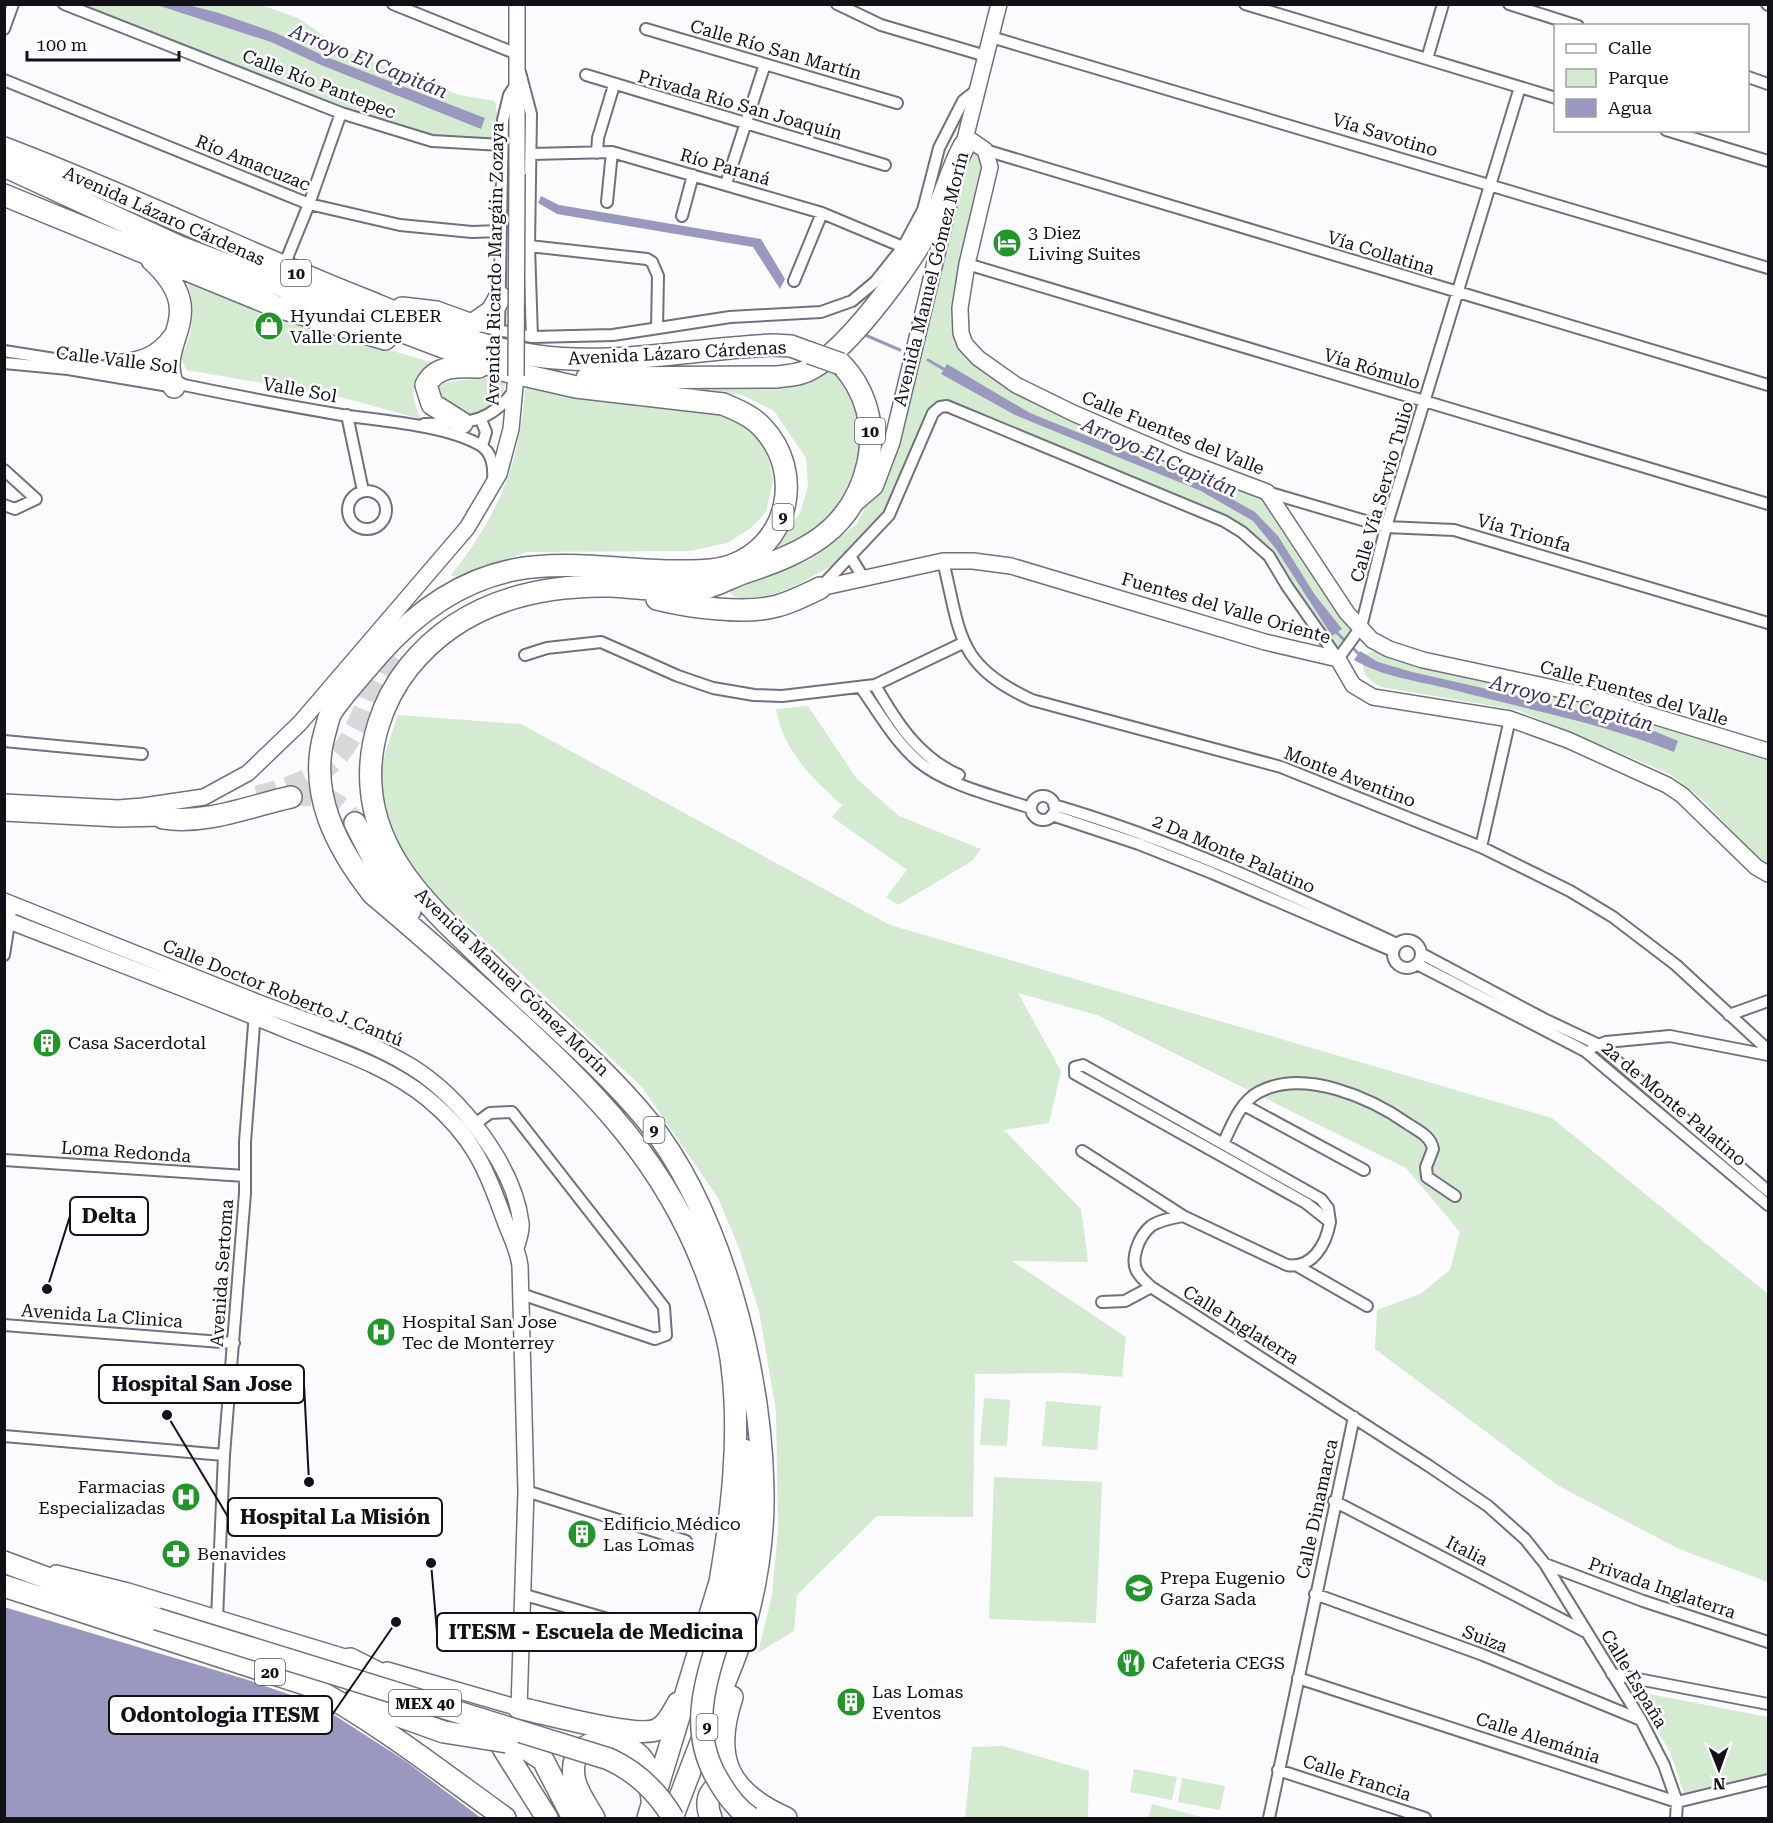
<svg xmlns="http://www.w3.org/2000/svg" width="1773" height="1823" viewBox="0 0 1773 1823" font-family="'Roboto Serif',serif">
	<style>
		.green { fill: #d4ebd2 }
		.water { fill: #9a98be }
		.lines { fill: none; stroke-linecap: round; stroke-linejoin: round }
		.stream { stroke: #9a98be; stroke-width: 3 }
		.highway-tunnel { stroke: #d8d8db; stroke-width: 21; stroke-dasharray: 21 10; stroke-linecap: butt }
		.street-casing { stroke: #717080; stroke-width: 14 }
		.secondary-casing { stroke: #717080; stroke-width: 18 }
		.highway-casing { stroke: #717080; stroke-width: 24 }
		.street { stroke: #fff; stroke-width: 10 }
		.secondary { stroke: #fff; stroke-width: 15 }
		.highway { stroke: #fff; stroke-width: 21 }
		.secondary-bridge-casing { stroke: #717080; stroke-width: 18; stroke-linecap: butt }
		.highway-bridge-casing { stroke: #717080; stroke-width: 24; stroke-linecap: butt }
		.secondary-bridge { stroke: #fff; stroke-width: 15 }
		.highway-bridge { stroke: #fff; stroke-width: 21 }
		.labels { text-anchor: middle; stroke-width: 5; stroke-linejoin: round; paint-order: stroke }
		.shield { fill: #fff; stroke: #58585d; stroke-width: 1.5 }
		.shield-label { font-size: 16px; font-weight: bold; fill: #111117 }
		.street-label { font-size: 18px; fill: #111117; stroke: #fff }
		.poi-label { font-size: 18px; fill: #111117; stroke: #fff; text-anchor: start }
		.water-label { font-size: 20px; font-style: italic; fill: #362f61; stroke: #fff }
		.leader { fill: none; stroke: #111117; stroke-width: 2 }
		.callout-dot { fill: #111117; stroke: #fff; stroke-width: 2 }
		.callout { fill: #fff; stroke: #111117; stroke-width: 2 }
		.callout-label { font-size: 20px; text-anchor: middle; font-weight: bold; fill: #111117 }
	</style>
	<rect width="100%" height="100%" fill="#fbfbfe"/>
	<path class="green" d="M62,5H261L298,18L346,51L459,95L495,101L502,145L417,137Z
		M966,137L985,150L961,333L1016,385L1267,492L1361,627L1338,659L1280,573L1242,532L947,406L933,413L898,500L850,556L791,588L761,598L744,599L733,596L726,588L808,561L857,524L884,466Z
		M187,281L343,336L447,367C415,380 405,384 421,419L333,395L186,370L181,357C194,332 196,308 187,281Z
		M829,371L839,377L857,393L868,452L839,519L770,557L800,513L808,486L806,458L774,411L742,395L611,384L799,386Z
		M505,376C509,401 484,411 466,418L436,395L438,387L445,382Z
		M526,376L722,404L759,433L769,458L773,482L766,512L751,528L727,543L690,551L527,552L480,568L462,579L451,575C502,511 522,457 526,376Z
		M1369,652H1377L1423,665L1595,705L1768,756V869L1704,801L1670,774L1517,710L1381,687C1367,680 1360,672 1364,656Z
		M808,706L857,779L899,816L981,849L972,861L898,905L886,897L907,870L832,817L842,805C813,780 782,749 776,709Z
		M398,715L521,724L890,925L1552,1118L1768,1294V1582L1679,1549L1557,1485L1375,1349L1377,1310L1420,1294L1450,1270L1460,1232L1406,1168L1097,1015L1018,993L1061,1071L1049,1123L1004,1130L1081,1209L1088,1262L1012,1261L1126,1337L1122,1377L1071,1373L975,1374L973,1517L877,1516L797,1595L794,1631L758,1653L772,1595L778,1530L776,1411L759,1311L739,1248L718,1198L642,1087L458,915C449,909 440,903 432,895C403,867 381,814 382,773C383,754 392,733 398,715Z
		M984,1398L1010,1400L1007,1446L980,1445Z
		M1046,1401L1101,1406L1097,1450L1042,1446Z
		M994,1477L1102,1482L1096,1623L989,1619Z
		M1634,1691L1768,1717V1776L1685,1796L1670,1752Z
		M1003,1746L1089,1771L1088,1818H965L972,1747Z
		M1134,1769L1177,1777L1172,1800L1130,1792Z
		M1182,1778L1225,1786L1220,1810L1178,1802Z
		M1152,1804L1205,1818H1148Z"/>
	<path class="water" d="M157,5H188L219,13L276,33L324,56L485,118L481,129L321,65L271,42Z
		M541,196L559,205L761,239L785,279L780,289L753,247L557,214L538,203Z
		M947,364L1030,413L1203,483L1255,512L1278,536L1315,595L1342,629L1332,636L1276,549L1253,521L1201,491L1015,415L941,374Z
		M1360,651L1378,662L1412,672L1532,699L1649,729L1678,741L1674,752C1602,723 1525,709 1450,689C1418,681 1383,677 1354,660Z
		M4,1607L245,1679L317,1704L404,1760L481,1818H5Z"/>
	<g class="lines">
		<path class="stream" d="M863,334L900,350
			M928,360L947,371
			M1335,631L1360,655"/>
		<path class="highway-tunnel" d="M257,796C280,790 306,783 325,768C352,748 361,714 374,685C380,672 392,659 401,648
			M291,797C317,792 341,800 355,823"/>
		<g class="street-casing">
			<path id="street" d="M64,4L341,113L432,141L502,145
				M393,4L517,54
				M837,4L881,25L986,56
				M1245,4L1556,98
				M1509,4L1578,26
				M1767,4L1768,5
				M4,29L13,4
				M646,29L897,103
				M991,37L1768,268
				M1427,59L1443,4
				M520,72L531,114L529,246L532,337
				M586,75L885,165
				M1748,77L1768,84
				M4,80L309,204L400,225L472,232L500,231
				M1666,130L1768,161
				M985,150L1768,385
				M597,153L598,138L614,85
				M531,154L612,152L822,213L903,247
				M726,184L765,64
				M607,202L612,152
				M682,216L693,175
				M529,246L647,259L652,262L658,276L657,328
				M967,264L1768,504
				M283,268L309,204L341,113
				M794,281L822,213
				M474,325L532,337L613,335L730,317L821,312L852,301L875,282L903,247L923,210L939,148L963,101L978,89
				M499,329L503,120L509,95L517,83
				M4,351L169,377L184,385C237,396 289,406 342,415C382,421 446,425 480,445C493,453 494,468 493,482
				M4,363L68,369L175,387
				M347,415L363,491
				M481,420L486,432L482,446
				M424,424C465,422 487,426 514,391
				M4,470L36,499L15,509L4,505
				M348 510a19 19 0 1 1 38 0a19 19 0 1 1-38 0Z
				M1267,492L1386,527L1454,530L1768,623
				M850,556L864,579
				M943,561C961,635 956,665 1032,700L1281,767L1481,847L1570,891L1613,917L1676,965L1768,1050
				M820,588L889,515L933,413L940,407L947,406L1224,521L1242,532L1269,556L1287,586L1338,659L1361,627L1386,527L1520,87
				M525,655L547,648L601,642L678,676L713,688L754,695L782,696L875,685L963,643
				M875,685C896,722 919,758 959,775
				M862,689C879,713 896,743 919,762C949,786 995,796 1031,808
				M4,741L142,754
				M1031 808a12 12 0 1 1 24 0a12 12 0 1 1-24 0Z
				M1054,805C1173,840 1285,892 1397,944
				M1052,815L1139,844L1212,873L1393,951
				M1481,847L1510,719
				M1393 954a14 14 0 1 1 28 0a14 14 0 1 1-28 0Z
				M1422,954L1544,1019L1597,1044L1768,1191
				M4,955L12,904
				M1417,964L1585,1051L1768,1205
				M1729,1015L1768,1001
				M1593,1047L1606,1042L1670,1036L1768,1055
				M1244,1105L1364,1170
				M475,1124L490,1113L512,1112L664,1307L666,1335L655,1339L521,1294
				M1223,1144C1232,1125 1240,1102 1259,1092C1304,1068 1371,1098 1408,1124C1417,1130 1431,1136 1433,1149L1426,1167L1427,1177L1455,1196
				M1082,1151L1183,1216
				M4,1160L245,1176
				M1330,1222L1328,1208L1321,1199L1083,1065L1075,1067V1074L1306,1203L1330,1222C1326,1245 1312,1269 1287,1265L1183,1216C1172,1218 1160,1220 1151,1226C1139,1236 1129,1260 1138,1273C1141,1278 1147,1283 1151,1287L1429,1466L1488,1506L1525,1539L1545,1564L1641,1720L1664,1765L1677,1802L1676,1818
				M1299,1267L1367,1306
				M1102,1302L1125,1301L1151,1287
				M4,1325L234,1343
				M4,1436L224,1455
				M526,1491L686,1541
				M1334,1501L1584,1631
				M1545,1564L1643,1601L1768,1642
				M1315,1594L1483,1655L1641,1720
				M525,1595L667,1636
				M217,1619L224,1455L245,1193V1142L255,1012
				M1612,1674L1768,1704
				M1298,1678L1677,1802L1768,1780
				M1278,1770L1425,1818
				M1269,1818L1354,1417"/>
		</g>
		<g class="secondary-casing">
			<path id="secondary" d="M966,137L985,150L990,167L967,264L960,308L961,333L965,344L978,358L1016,385L1073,413L1182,460L1267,492L1347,613L1372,640L1389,649L1423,660L1581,694L1768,751
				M963,147L999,4
				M517,174V4
				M855,504L875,487L892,442L950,200
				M820,588L943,561H973L1011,566L1265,642L1338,659L1353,685L1373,697L1510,719L1568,740L1667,785L1682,795L1756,867L1768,874
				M4,802L118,808L143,806L204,797L248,773L300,723L467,528L499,474L511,429L516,376
				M4,813L119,819L163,818
				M4,901C89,935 173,969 257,1002C308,1022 365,1038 412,1067C460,1097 514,1165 521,1223C522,1230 519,1238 517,1245
				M4,919C99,956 195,992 289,1031C336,1050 388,1066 428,1099C474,1137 486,1169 506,1224C512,1239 518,1250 520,1266L526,1491L519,1708L387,1670
				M56,1573L128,1591L358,1661"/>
		</g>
		<g class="highway-casing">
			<path id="highway" d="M4,148C126,194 243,252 365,300C421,323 477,348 537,356C615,367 695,348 773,345L791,346L810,353
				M4,166L180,247L506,371L576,387L723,404C737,410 752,416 762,427C805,472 789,546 730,566C711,572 690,571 671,571C620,570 564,560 513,570C459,581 414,614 378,655C363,673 345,692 332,711C328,717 327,726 325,732C307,793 337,848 373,894C417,931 460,969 503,1008C594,1091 668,1163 710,1283C720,1310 729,1337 732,1366C741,1437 732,1512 720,1582L648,1818
				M4,195L275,306L385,339
				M152,260C214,317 152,340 174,387
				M402,308L436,312L472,325L492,311L500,297
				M113,366C140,364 158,359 174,337
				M587,378L777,377C789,375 802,375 813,368C853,343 916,258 936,214C946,192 952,168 964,146
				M462,423L432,404L426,385C436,365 459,366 479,367
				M657,599C689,607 745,615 777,606C792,602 806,595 820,588
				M163,818C205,825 250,806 291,797
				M355,823C372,855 383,885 410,911
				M4,1562L157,1619
				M4,1586L308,1685C378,1722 441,1772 505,1818
				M725,1620C741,1565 756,1507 744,1450
				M350,1659L420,1694
				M732,1697C712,1758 727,1792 786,1818
				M354,1700L444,1732
				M519,1708C545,1713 639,1740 658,1729C668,1724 673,1712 678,1703
				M507,1742L520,1745L543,1760L573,1818
				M503,1748L547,1818
				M594,1818C587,1806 576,1791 574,1777C567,1729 634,1735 647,1767C651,1776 650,1789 652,1799
				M672,1818C687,1779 702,1739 718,1699C726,1678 736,1657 742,1635C756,1590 764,1537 763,1490C761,1372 722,1213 647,1120C602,1065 545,1019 494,969C441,917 376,865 371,786C368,745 382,701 408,668C458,605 532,585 609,586C638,587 669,593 697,590C713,588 729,578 743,573C804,553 853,531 868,463C876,427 866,390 841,364
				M711,1818C703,1798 711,1785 732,1780"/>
		</g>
		<use href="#street" class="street"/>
		<use href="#secondary" class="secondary"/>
		<use href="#highway" class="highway"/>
		<g class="secondary-bridge-casing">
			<path id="secondary-bridge" d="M516,376L517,174"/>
		</g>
		<g class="highway-bridge-casing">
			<path id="highway-bridge" d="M810,353L841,364
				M157,1619L609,1759C637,1772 657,1791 673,1818
				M725,1620C708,1674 686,1727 718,1780C726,1794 738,1810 751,1818
				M444,1732L507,1742"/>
		</g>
		<use href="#secondary-bridge" class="secondary-bridge"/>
		<use href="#highway-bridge" class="highway-bridge"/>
	</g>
	<defs>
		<g id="hotel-disc" transform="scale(1.5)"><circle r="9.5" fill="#209728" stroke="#fff"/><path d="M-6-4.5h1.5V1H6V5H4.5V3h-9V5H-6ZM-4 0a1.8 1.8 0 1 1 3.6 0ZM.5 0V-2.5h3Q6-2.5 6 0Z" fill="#fff"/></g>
		<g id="shop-disc" transform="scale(1.5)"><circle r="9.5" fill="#209728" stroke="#fff"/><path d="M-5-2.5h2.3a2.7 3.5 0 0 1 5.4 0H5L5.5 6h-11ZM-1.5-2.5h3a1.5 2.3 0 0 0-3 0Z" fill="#fff"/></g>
		<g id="building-disc" transform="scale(1.5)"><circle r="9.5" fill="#209728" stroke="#fff"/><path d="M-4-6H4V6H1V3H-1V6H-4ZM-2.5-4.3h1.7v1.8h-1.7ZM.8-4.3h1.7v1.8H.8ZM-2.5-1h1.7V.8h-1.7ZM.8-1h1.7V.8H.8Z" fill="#fff"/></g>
		<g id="hospital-disc" transform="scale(1.5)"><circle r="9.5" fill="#209728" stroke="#fff"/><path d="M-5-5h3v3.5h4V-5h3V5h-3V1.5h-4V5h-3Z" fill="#fff"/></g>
		<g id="pharmacy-disc" transform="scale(1.5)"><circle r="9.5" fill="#209728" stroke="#fff"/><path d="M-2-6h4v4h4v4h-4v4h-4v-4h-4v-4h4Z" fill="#fff"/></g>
		<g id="university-disc" transform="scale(1.5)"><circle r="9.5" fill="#209728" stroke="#fff"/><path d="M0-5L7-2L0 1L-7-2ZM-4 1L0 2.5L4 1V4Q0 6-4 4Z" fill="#fff"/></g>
		<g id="restaurant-disc" transform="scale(1.5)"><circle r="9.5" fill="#209728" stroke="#fff"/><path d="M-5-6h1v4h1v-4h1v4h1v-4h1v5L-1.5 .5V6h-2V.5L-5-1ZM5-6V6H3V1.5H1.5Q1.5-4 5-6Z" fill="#fff"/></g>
	</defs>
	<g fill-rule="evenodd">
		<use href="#hotel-disc" x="1007" y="243"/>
		<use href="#shop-disc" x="269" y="326"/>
		<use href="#building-disc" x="47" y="1043"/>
		<use href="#hospital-disc" x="381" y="1332"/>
		<use href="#hospital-disc" x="186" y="1497"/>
		<use href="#building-disc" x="582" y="1534"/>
		<use href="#pharmacy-disc" x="176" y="1554"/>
		<use href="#university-disc" x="1139" y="1588"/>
		<use href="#restaurant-disc" x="1131" y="1663"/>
		<use href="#building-disc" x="851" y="1702"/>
	</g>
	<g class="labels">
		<g class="shield">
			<rect x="281" y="260" width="30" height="26" rx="4.5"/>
			<rect x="855" y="418" width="30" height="26" rx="4.5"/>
			<rect x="772.5" y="504" width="21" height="26" rx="4.5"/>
			<rect x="643.5" y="1117" width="21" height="26" rx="4.5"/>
			<rect x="255" y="1659" width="30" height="26" rx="4.5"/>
			<rect x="389" y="1690" width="72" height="26" rx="4.5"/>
			<rect x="696.5" y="1714" width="21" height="26" rx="4.5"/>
		</g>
		<g class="shield-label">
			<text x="296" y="279">10</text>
			<text x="870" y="437">10</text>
			<text x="783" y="523">9</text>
			<text x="654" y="1136">9</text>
			<text x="270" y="1678">20</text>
			<text x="425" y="1709">MEX 40</text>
			<text x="707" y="1733">9</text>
		</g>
		<g class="street-label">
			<text transform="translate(776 50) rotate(16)" y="6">Calle Río San Martín</text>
			<text transform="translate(319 84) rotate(21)" y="6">Calle Río Pantepec</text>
			<text transform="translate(740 105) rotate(16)" y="6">Privada Río San Joaquín</text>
			<text transform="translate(1385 135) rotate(17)" y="6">Vía Savotino</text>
			<text transform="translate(253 163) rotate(22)" y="6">Río Amacuzac</text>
			<text transform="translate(725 167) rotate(16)" y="6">Río Paraná</text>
			<text transform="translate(164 216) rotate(24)" y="6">Avenida Lázaro Cárdenas</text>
			<text transform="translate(1381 253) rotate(17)" y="6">Vía Collatina</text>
			<text transform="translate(495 264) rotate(-89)" y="6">Avenida Ricardo Margáin Zozaya</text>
			<text transform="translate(931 279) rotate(-76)" y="6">Avenida Manuel Gómez Morín</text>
			<text transform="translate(677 353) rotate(-3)" y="6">Avenida Lázaro Cárdenas</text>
			<text transform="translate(117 360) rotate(7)" y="6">Calle Valle Sol</text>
			<text transform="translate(1372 369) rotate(17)" y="6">Vía Rómulo</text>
			<text transform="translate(300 390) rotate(10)" y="6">Valle Sol</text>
			<text transform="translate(1173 433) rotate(22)" y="6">Calle Fuentes del Valle</text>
			<text transform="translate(1382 492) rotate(-74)" y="6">Calle Vía Servio Tulio</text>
			<text transform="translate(1524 533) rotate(16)" y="6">Vía Trionfa</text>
			<text transform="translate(1226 608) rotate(16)" y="6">Fuentes del Valle Oriente</text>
			<text transform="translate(1634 693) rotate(16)" y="6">Calle Fuentes del Valle</text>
			<text transform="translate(1350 777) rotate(21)" y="6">Monte Aventino</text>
			<text transform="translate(1234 854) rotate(23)" y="6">2 Da Monte Palatino</text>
			<text transform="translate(512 982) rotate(44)" y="6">Avenida Manuel Gómez Morín</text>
			<text transform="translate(283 993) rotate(22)" y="6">Calle Doctor Roberto J. Cantú</text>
			<text transform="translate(1674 1104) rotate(40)" y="6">2a de Monte Palatino</text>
			<text transform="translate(126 1152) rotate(4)" y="6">Loma Redonda</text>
			<text transform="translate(222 1273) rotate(-86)" y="6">Avenida Sertoma</text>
			<text transform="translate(102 1316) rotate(4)" y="6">Avenida La Clinica</text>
			<text transform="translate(1241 1325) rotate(32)" y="6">Calle Inglaterra</text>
			<text transform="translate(1317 1509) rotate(-78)" y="6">Calle Dinamarca</text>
			<text transform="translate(1467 1551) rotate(27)" y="6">Italia</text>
			<text transform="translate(1662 1588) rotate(19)" y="6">Privada Inglaterra</text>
			<text transform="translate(1485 1639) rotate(21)" y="6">Suiza</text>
			<text transform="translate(1634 1679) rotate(59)" y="6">Calle España</text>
			<text transform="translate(1538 1738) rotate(18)" y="6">Calle Alemánia</text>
			<text transform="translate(1357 1778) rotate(18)" y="6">Calle Francia</text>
		</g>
		<g class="poi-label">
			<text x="1028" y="239">3 Diez<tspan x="1028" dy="21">Living Suites</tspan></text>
			<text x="290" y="322">Hyundai CLEBER<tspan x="290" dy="21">Valle Oriente</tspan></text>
			<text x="68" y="1049">Casa Sacerdotal</text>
			<text x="402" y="1328">Hospital San Jose<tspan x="402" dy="21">Tec de Monterrey</tspan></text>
			<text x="165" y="1493" text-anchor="end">Farmacias<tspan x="165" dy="21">Especializadas</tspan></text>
			<text x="603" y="1530">Edificio Médico<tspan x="603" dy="21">Las Lomas</tspan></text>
			<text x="197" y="1560">Benavides</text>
			<text x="1160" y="1584">Prepa Eugenio<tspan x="1160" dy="21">Garza Sada</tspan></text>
			<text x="1152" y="1669">Cafeteria CEGS</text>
			<text x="872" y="1698">Las Lomas<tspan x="872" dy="21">Eventos</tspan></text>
		</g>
		<g class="water-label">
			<text transform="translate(369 61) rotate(22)" y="7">Arroyo El Capitán</text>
			<text transform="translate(1160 457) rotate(24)" y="7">Arroyo El Capitán</text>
			<text transform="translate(1572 703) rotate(15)" y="7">Arroyo El Capitán</text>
		</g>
	</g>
	<path class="leader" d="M47 1289L70 1216M309 1482L304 1384M167 1415L228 1517M431 1563L437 1632M396 1622L332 1715"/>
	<g class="callout-dot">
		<circle cx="47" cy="1289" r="6"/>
		<circle cx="309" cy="1482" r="6"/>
		<circle cx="167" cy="1415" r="6"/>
		<circle cx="431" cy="1563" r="6"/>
		<circle cx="396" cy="1622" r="6"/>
	</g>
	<g class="callout">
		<rect x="70" y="1197" width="78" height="38" rx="6"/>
		<rect x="99" y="1365" width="205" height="38" rx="6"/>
		<rect x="228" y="1498" width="214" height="38" rx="6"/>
		<rect x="437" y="1613" width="319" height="38" rx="6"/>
		<rect x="109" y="1696" width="223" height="38" rx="6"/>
	</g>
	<g class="callout-label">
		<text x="109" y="1223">Delta</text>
		<text x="202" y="1391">Hospital San Jose</text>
		<text x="335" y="1524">Hospital La Misión</text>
		<text x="596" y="1639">ITESM - Escuela de Medicina</text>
		<text x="220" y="1722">Odontologia ITESM</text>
	</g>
	<rect width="1773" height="1823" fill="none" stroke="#111117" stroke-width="12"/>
	<rect x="1554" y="24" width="195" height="108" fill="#ffffff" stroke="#a0a0a2" stroke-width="1.5"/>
	<rect x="1566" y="44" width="30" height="9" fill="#ffffff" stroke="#a0a0a2" stroke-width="1.5"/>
	<text x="1608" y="54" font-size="18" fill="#111117">Calle</text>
	<rect x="1566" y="69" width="30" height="18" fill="#d4ebd2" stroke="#a0a0a2" stroke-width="1.5"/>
	<text x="1608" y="84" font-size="18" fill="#111117">Parque</text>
	<rect x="1566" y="99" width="30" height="18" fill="#9a98be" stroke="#a0a0a2" stroke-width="1.5"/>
	<text x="1608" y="114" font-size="18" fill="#111117">Agua</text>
	<g transform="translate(1719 1769) rotate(179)" stroke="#ffffff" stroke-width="4.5" paint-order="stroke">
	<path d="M0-4.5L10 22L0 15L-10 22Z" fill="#111117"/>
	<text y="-9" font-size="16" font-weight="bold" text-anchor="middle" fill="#111117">N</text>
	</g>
	<path d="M27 51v9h152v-9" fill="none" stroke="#111117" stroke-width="3"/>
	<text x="36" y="51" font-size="18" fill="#111117" stroke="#ffffff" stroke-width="4.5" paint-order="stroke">100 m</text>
</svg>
